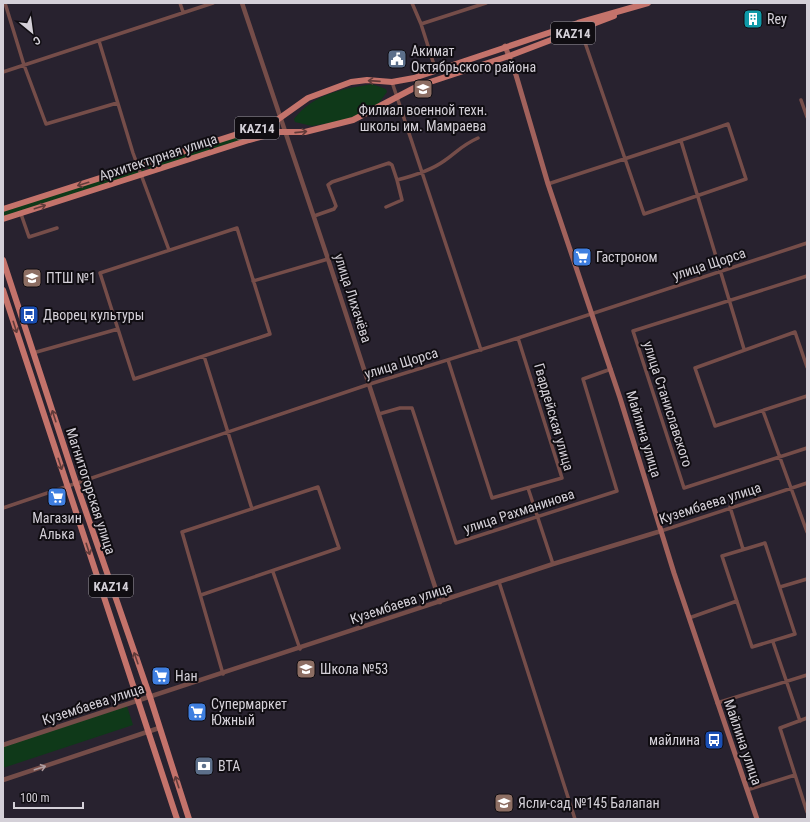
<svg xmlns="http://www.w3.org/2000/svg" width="810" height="822" viewBox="0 0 810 822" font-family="'Roboto Condensed',sans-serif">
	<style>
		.green { fill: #0f3919 }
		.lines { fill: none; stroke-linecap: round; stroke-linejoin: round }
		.minor { stroke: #754d49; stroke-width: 3.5 }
		.tertiary { stroke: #754d49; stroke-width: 4.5 }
		.secondary { stroke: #a2625c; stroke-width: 5 }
		.primary { stroke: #c4736b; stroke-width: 6 }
		.oneway { stroke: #613b3a }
		.oneway2 { stroke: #ae9c9f }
		.labels { text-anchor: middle; stroke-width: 4; stroke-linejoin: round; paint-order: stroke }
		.shield { fill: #100d12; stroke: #99969d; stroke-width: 1 }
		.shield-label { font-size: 13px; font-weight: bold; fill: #d4d0d8 }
		.poi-label { font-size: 14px; fill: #d4d0d8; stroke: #100d12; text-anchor: start }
		.street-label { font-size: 14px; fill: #d4d0d8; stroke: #100d12 }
	</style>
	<rect width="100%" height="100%" fill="#28222f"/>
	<path class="green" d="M372,84L386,89L387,92L378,104L362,114L341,121L312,126L295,122L294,119C313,94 342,89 372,84Z
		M277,122L278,128L149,170L147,165Z
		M143,166L145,172L3,217V211Z
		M127,706L133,725L3,768V746Z"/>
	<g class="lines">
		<path class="minor" d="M5,3L24,65L46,124L117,103
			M180,3L183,12
			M412,3L421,24L436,71
			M421,24L486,3
			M99,41L133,153L169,250
			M3,72L213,3
			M392,82L481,350
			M801,100L807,117
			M681,141L744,349
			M548,184C608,164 669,145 728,124L746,179L644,214L580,28
			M386,207L402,200L397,180
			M21,214L29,237L57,228
			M314,216L334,209L336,206L328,185L332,182L389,163L392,165L397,180C413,176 430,171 444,161C457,152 462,145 478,138
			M237,228L270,334L134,379L100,273Z
			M807,276L633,331L684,488L807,448
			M253,281L328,259
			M33,353L118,329
			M204,356L252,509
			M448,360L492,498L562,478L518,338
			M807,367L795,332L695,368L715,426L807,396
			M763,411L807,532
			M379,414L400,408H412L456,543L617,491L583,379L611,369
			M528,488L553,564
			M730,507L743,549
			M3,508L370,384L518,338L807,243
			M661,531L807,483
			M765,543L795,634L752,647L722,556Z
			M273,572L300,649
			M499,582L575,819
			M780,587L807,579
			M201,595L339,548L318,487L182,532L223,674
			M689,618L737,601
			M773,642L800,721
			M717,703L807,675
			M807,718L780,728L807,812
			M747,790L795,775"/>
		<path class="tertiary" d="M242,3L328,259L440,602
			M3,745L553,564L661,531
			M3,780L159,728"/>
		<path class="secondary" d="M505,46L516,75L548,184L620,398L674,573L757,819"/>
		<path class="primary" d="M3,209L263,126L277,120L308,98L351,82L367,80L392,82L414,78L578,23L648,3
			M3,219L249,140L279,132H305L353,120L418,86L509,56L614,16
			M3,260L76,483L150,697L189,819
			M3,290L177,819"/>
	</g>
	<defs><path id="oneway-shaft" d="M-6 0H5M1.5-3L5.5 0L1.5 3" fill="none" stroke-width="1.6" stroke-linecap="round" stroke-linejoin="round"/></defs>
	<g class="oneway">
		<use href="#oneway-shaft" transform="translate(374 81) rotate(-176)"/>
		<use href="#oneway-shaft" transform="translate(301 132) rotate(-6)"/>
		<use href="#oneway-shaft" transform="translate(83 184) rotate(163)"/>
		<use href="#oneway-shaft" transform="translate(40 207) rotate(-18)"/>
		<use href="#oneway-shaft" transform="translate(15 327) rotate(72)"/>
		<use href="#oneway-shaft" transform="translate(54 416) rotate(-108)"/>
		<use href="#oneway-shaft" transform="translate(60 464) rotate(72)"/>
		<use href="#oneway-shaft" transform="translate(88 549) rotate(72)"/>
		<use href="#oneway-shaft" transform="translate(136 658) rotate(-109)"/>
		<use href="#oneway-shaft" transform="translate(177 782) rotate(-108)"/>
	</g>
	<use class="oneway2" href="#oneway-shaft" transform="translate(40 768) rotate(-18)"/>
	<defs>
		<g id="building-square" transform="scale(1)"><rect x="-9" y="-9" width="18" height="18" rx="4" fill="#0f9aa8" stroke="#100d12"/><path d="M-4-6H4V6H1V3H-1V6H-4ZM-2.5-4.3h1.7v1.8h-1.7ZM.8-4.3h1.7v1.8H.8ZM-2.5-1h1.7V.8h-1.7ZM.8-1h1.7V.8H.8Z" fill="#fff"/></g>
		<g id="civic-square" transform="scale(1)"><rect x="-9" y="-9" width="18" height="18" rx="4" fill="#5c6f8a" stroke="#100d12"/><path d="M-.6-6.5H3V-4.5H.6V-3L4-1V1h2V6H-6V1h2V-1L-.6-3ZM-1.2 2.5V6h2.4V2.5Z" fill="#fff"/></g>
		<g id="school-square" transform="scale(1)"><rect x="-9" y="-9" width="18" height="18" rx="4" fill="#8d6e63" stroke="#100d12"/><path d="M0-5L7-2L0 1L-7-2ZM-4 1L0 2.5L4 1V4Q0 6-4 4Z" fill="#fff"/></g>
		<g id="supermarket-square" transform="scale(1)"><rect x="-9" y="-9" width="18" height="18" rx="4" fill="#3f7fe0" stroke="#100d12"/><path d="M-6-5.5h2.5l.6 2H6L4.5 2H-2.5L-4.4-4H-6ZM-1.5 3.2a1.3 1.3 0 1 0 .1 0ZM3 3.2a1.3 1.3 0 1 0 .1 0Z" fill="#fff"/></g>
		<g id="bus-square" transform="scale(1)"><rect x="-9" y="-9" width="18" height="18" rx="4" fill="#1a4fb4" stroke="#100d12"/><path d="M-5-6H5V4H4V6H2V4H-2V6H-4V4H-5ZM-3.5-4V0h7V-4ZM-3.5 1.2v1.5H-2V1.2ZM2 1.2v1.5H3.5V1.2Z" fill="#fff"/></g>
		<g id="bank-square" transform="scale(1)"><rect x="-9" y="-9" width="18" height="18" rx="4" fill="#5c6f8a" stroke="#100d12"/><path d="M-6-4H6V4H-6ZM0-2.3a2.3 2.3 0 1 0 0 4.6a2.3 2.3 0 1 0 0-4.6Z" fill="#fff"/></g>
	</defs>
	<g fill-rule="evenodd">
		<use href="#building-square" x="753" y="19"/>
		<use href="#civic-square" x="397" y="59"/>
		<use href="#school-square" x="423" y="89"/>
		<use href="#supermarket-square" x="582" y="257"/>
		<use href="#school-square" x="32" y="278"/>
		<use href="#bus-square" x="29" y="315"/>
		<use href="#supermarket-square" x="57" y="497"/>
		<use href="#school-square" x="306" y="669"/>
		<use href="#supermarket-square" x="161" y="676"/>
		<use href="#supermarket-square" x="197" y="712"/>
		<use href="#bus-square" x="714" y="740"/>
		<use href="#bank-square" x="204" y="766"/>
		<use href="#school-square" x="504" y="803"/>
	</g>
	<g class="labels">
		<g class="shield">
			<rect x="551" y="22" width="44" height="22" rx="3"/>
			<rect x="235" y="117" width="44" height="22" rx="3"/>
			<rect x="89" y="575" width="44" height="22" rx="3"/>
		</g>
		<g class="shield-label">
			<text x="573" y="38">KAZ14</text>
			<text x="257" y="133">KAZ14</text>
			<text x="111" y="591">KAZ14</text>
		</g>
		<g class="poi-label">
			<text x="767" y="24">Rey</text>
			<text x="411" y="56">Акимат<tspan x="411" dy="16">Октябрьского района</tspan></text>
			<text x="423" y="115" text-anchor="middle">Филиал военной техн.<tspan x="423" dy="16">школы им. Мамраева</tspan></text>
			<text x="596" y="262">Гастроном</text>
			<text x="46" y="283">ПТШ №1</text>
			<text x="43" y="320">Дворец культуры</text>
			<text x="57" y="523" text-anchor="middle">Магазин<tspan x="57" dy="16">Алька</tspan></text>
			<text x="320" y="674">Школа №53</text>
			<text x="175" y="681">Нан</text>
			<text x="211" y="709">Супермаркет<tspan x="211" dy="16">Южный</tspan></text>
			<text x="700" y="745" text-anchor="end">майлина</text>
			<text x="218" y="771">BTA</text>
			<text x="518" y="808">Ясли-сад №145 Балапан</text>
		</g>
		<g class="street-label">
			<text transform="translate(158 157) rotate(-18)" y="5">Архитектурная улица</text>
			<text transform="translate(709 264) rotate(-18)" y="5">улица Щорса</text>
			<text transform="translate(353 298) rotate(72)" y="5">улица Лихачёва</text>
			<text transform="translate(401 363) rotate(-17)" y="5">улица Щорса</text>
			<text transform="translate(668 404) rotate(72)" y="5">улица Станиславского</text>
			<text transform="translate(554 417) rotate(74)" y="5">Гвардейская улица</text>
			<text transform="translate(644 434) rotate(73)" y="5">Майлина улица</text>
			<text transform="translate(91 491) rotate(72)" y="5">Магнитогорская улица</text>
			<text transform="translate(710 503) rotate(-18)" y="5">Кузембаева улица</text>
			<text transform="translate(519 511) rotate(-18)" y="5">улица Рахманинова</text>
			<text transform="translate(401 603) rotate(-18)" y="5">Кузембаева улица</text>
			<text transform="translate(93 704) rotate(-18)" y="5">Кузембаева улица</text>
			<text transform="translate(743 742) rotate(71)" y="5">Майлина улица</text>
		</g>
	</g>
	<rect width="810" height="822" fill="none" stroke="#d4d0d8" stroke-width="8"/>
	<g transform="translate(32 32) rotate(151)" stroke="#100d12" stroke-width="3" paint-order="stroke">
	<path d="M0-3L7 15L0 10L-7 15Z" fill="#d4d0d8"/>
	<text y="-6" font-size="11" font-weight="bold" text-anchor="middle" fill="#d4d0d8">С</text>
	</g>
	<path d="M14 802v6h69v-6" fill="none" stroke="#d4d0d8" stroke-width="2"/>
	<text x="20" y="802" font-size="12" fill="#d4d0d8" stroke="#100d12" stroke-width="3" paint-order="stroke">100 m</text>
</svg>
